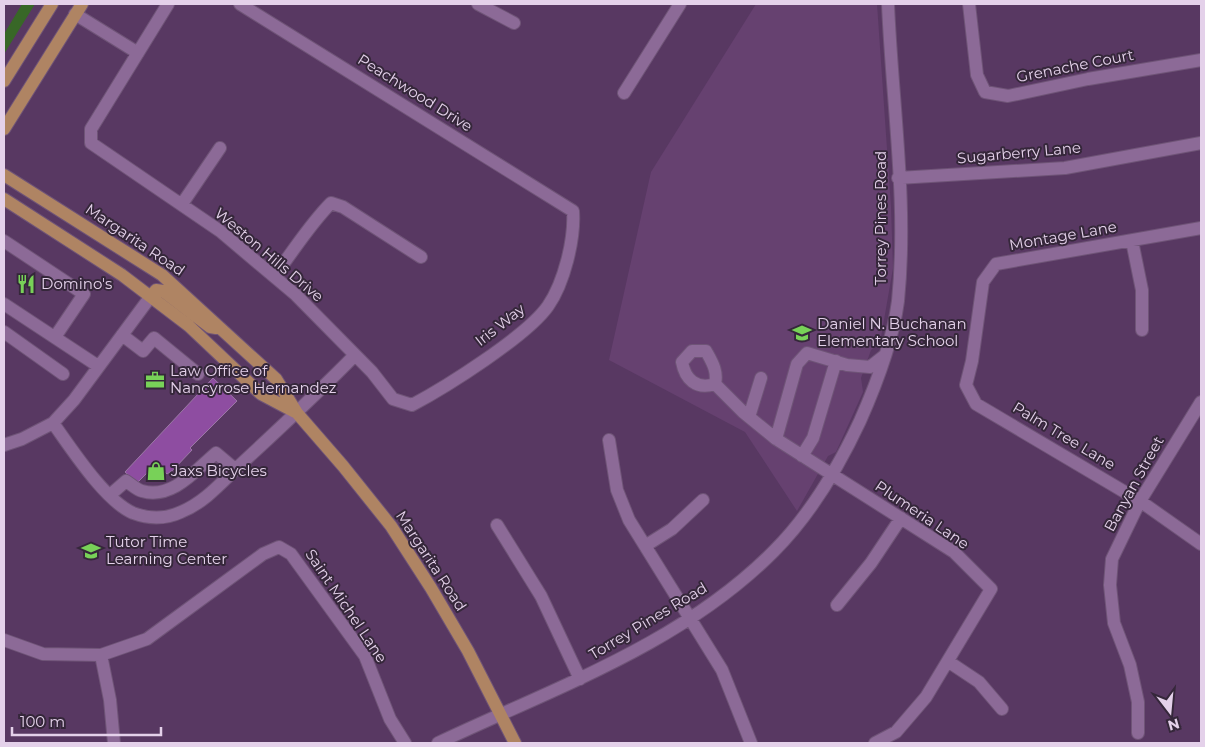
<svg xmlns="http://www.w3.org/2000/svg" width="1205" height="747" viewBox="0 0 1205 747" font-family="Montserrat,sans-serif">
	<style>
		.built { fill: #664170 }
		.green { fill: #386727 }
		.building { fill: #8e4da1; stroke: #9b78a5 }
		.lines { fill: none; stroke-linecap: round; stroke-linejoin: round }
		.minor-casing { stroke: #6f5477; stroke-width: 14 }
		.major-casing { stroke: #6f5477; stroke-width: 14 }
		.minor { stroke: #8c6a97; stroke-width: 12 }
		.major { stroke: #af8463; stroke-width: 12 }
		.labels { text-anchor: middle; stroke-width: 4; stroke-linejoin: round; paint-order: stroke }
		.street-label { font-size: 15px; fill: #e4d1ea; stroke: #35273a }
		.poi-label { font-size: 15px; fill: #e4d1ea; stroke: #35273a; text-anchor: start }
	</style>
	<rect width="100%" height="100%" fill="#583862"/>
	<path class="built" d="M756,4H877L891,207L893,268L880,343L871,350L861,378L863,392L836,452L828,456L797,511L745,432L609,360L651,172Z"/>
	<path class="green" d="M22,4H35L4,54V34Z"/>
	<path class="building" d="M213,378L237,401L190,448L192,450L173,470L167,474L162,469L155,476L149,471L137,483L125,472Z"/>
	<g class="lines">
		<g class="minor-casing">
			<path id="minor" d="M168,4L91,129V143L220,231L296,295L372,372L393,399L412,405C446,387 527,336 548,306C564,283 575,239 573,211L240,4
				M478,4L514,23
				M969,4L977,75L985,92L1008,96L1088,79L1201,60
				M75,14L138,53
				M624,93L680,4
				M898,178L1065,168L1201,143
				M182,204L220,148
				M1201,228L996,264L983,282L972,361L966,385L976,404L1140,501L1201,544
				M4,241L84,294L55,337
				M1132,241L1142,290V330
				M274,276C293,252 309,225 331,203L343,207L421,257
				M4,304L98,366
				M4,332L63,374
				M122,335L143,351L154,338L198,374
				M692,351H706C712,362 718,371 715,384C696,390 685,379 682,362Z
				M715,384L743,412L776,439
				M749,417L761,378
				M53,423C71,448 105,501 133,513C149,519 166,519 181,512C204,503 222,482 240,465C279,429 318,393 355,355
				M609,440L617,490L629,520L722,670L751,743
				M4,445L22,439L53,423L74,400L151,296
				M802,456L813,438L836,361
				M110,495L126,481C131,484 137,490 142,491C172,500 196,470 216,453L235,469
				M497,525L541,596L580,679
				M645,546L672,529L703,500
				M837,605L871,563L901,518
				M4,640L43,654L101,655L147,639L263,554L279,547L291,554L365,656L390,719L405,743
				M101,655L110,700L114,743
				M949,662L979,682L1002,709
				M1138,733V702L1130,665L1114,623L1110,585L1112,559L1140,501L1201,402
				M438,743C554,688 682,644 774,551C810,515 839,466 860,421C876,385 893,340 898,301C908,202 892,102 888,4
				M875,743L896,732L926,697L991,589L954,552L776,439L797,364L807,353L847,365L870,367L884,356"/>
		</g>
		<g class="major-casing">
			<path id="major" d="M4,81L52,4
				M4,129L82,4
				M4,175L162,275L276,379L297,413L343,466L391,526L431,588L468,651L515,743
				M4,199L122,275L189,326L261,394L295,412
				M151,296L156,290L163,291L210,327L216,328"/>
		</g>
		<use href="#minor" class="minor"/>
		<use href="#major" class="major"/>
	</g>
	<defs>
		<g id="restaurant-bare" transform="scale(1.5)"><path d="M-5-6h1v4h1v-4h1v4h1v-4h1v5L-1.5 .5V6h-2V.5L-5-1ZM5-6V6H3V1.5H1.5Q1.5-4 5-6Z" fill="#78d158" stroke="#35273a" stroke-width="2.5" paint-order="stroke"/></g>
		<g id="school-bare" transform="scale(1.5)"><path d="M0-5L7-2L0 1L-7-2ZM-4 1L0 2.5L4 1V4Q0 6-4 4Z" fill="#78d158" stroke="#35273a" stroke-width="2.5" paint-order="stroke"/></g>
		<g id="office-bare" transform="scale(1.5)"><path d="M-6-3h4V-5.5h4V-3h4V5H-6ZM-1-4.5V-3h2v-1.5ZM-6 0V1H6V0Z" fill="#78d158" stroke="#35273a" stroke-width="2.5" paint-order="stroke"/></g>
		<g id="shop-bare" transform="scale(1.5)"><path d="M-5-2.5h2.3a2.7 3.5 0 0 1 5.4 0H5L5.5 6h-11ZM-1.5-2.5h3a1.5 2.3 0 0 0-3 0Z" fill="#78d158" stroke="#35273a" stroke-width="2.5" paint-order="stroke"/></g>
	</defs>
	<g fill-rule="evenodd">
		<use href="#restaurant-bare" x="26" y="284"/>
		<use href="#school-bare" x="802" y="333"/>
		<use href="#office-bare" x="155" y="380"/>
		<use href="#shop-bare" x="156" y="471"/>
		<use href="#school-bare" x="91" y="551"/>
	</g>
	<g class="labels">
		<g class="street-label">
			<text transform="translate(1075 66) rotate(-11)" y="5">Grenache Court</text>
			<text transform="translate(415 93) rotate(32)" y="5">Peachwood Drive</text>
			<text transform="translate(1019 153) rotate(-5)" y="5">Sugarberry Lane</text>
			<text transform="translate(881 218) rotate(-90)" y="5">Torrey Pines Road</text>
			<text transform="translate(1063 236) rotate(-10)" y="5">Montage Lane</text>
			<text transform="translate(135 240) rotate(34)" y="5">Margarita Road</text>
			<text transform="translate(269 255) rotate(40)" y="5">Weston Hills Drive</text>
			<text transform="translate(500 325) rotate(-38)" y="5">Iris Way</text>
			<text transform="translate(1064 436) rotate(31)" y="5">Palm Tree Lane</text>
			<text transform="translate(1134 484) rotate(-61)" y="5">Banyan Street</text>
			<text transform="translate(922 515) rotate(34)" y="5">Plumeria Lane</text>
			<text transform="translate(431 561) rotate(57)" y="5">Margarita Road</text>
			<text transform="translate(346 606) rotate(56)" y="5">Saint Michel Lane</text>
			<text transform="translate(648 621) rotate(-31)" y="5">Torrey Pines Road</text>
		</g>
		<g class="poi-label">
			<text x="41" y="289">Domino's</text>
			<text x="817" y="329">Daniel N. Buchanan<tspan x="817" dy="17">Elementary School</tspan></text>
			<text x="170" y="376">Law Office of<tspan x="170" dy="17">Nancyrose Hernandez</tspan></text>
			<text x="171" y="476">Jaxs Bicycles</text>
			<text x="106" y="547">Tutor Time<tspan x="106" dy="17">Learning Center</tspan></text>
		</g>
	</g>
	<rect width="1205" height="747" fill="none" stroke="#e4d1ea" stroke-width="10"/>
	<g transform="translate(1170 712) rotate(164)" stroke="#35273a" stroke-width="4" paint-order="stroke">
	<path d="M0-4L9 19L0 12L-9 19Z" fill="#e4d1ea"/>
	<text y="-8" font-size="14" font-weight="bold" text-anchor="middle" fill="#e4d1ea">N</text>
	</g>
	<path d="M12 727v8h149v-8" fill="none" stroke="#e4d1ea" stroke-width="2.5"/>
	<text x="20" y="727" font-size="15" fill="#e4d1ea" stroke="#35273a" stroke-width="4" paint-order="stroke">100 m</text>
</svg>
